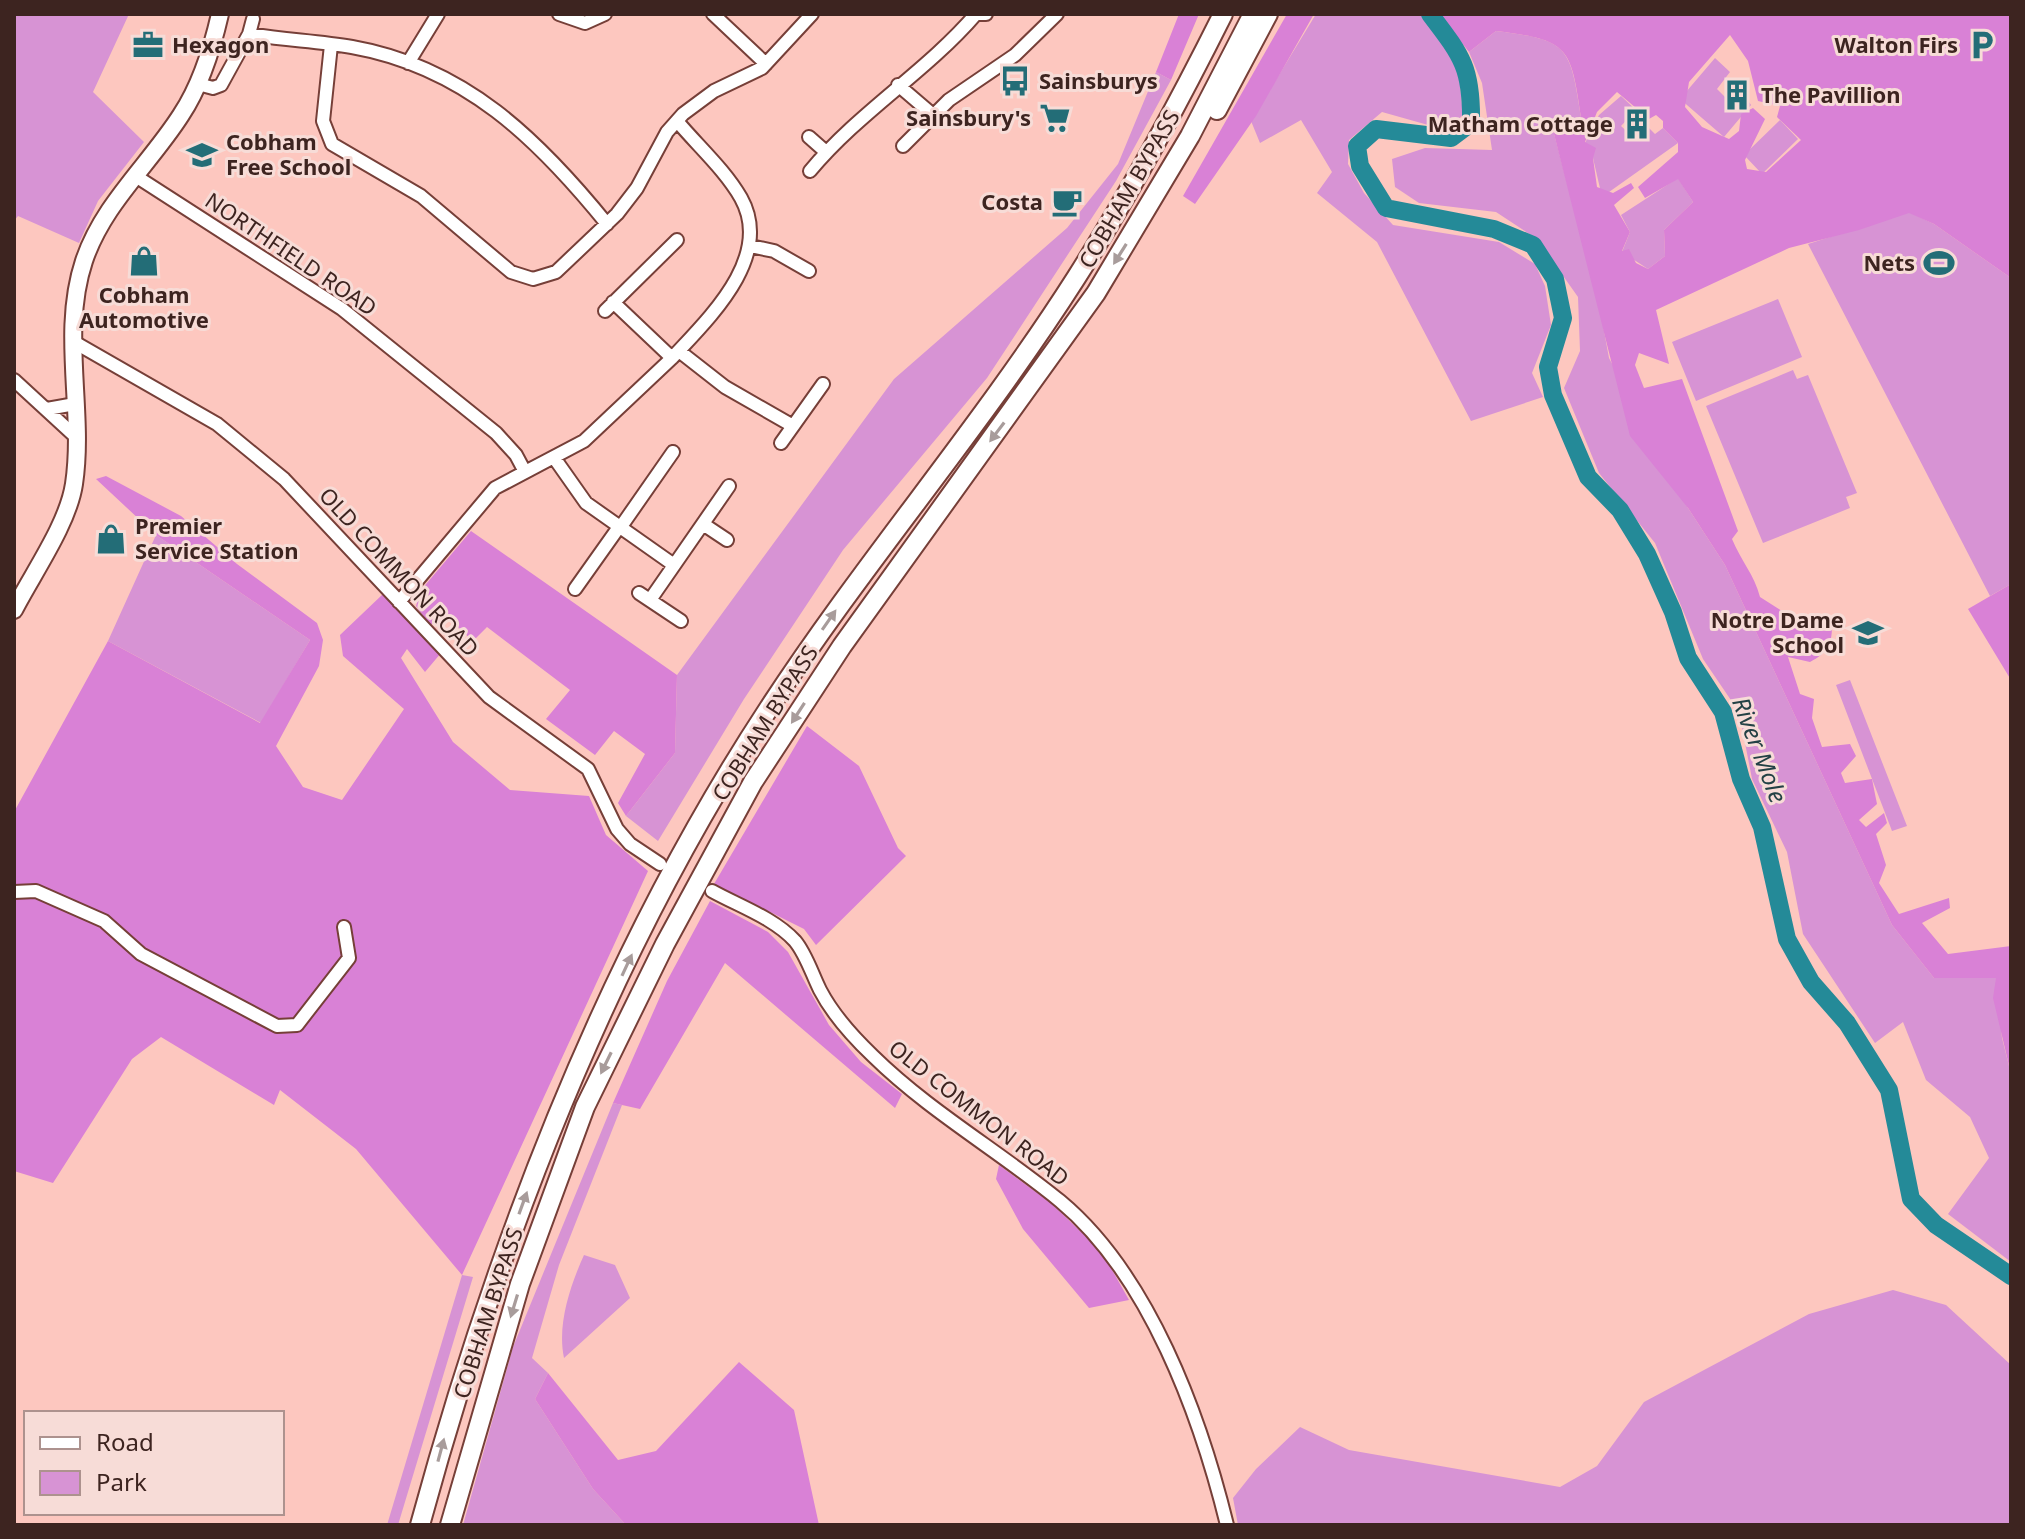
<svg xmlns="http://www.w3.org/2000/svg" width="2025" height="1539" viewBox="0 0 2025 1539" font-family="'Noto Sans',sans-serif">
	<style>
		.green { fill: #d793d4 }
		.forest { fill: #d981d6; fill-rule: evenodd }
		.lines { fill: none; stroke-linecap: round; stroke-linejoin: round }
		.river { stroke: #248a98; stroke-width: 18 }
		.minor-casing { stroke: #763f38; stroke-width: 16 }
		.major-casing { stroke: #763f38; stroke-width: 20 }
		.highway-casing { stroke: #763f38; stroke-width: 22 }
		.minor { stroke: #fff; stroke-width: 12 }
		.major { stroke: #fff; stroke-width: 16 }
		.highway { stroke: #fff; stroke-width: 18 }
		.oneway { fill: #a89c9b }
		.labels { text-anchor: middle; stroke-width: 6; stroke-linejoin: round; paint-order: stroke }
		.poi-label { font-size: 22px; font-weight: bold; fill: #3d2420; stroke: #f7dcd7; text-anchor: end }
		.street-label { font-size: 22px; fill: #3d2420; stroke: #f7dcd7 }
		.water-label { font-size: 24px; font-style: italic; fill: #234145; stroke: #f7dcd7 }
	</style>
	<rect width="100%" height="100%" fill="#fdc7bf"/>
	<path class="green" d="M14,14H129L93,92L144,142L98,201L79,243L18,216L14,221Z
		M1316,14H1422L1458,64L1463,115L1446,130L1382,112L1349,140L1348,164L1364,193L1393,225L1499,242L1535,264L1545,286L1551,325L1532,373L1543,397L1471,421L1377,242L1317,193L1332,172L1301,120L1260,143L1251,121Z
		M1496,31C1569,40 1570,46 1581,117L1553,130L1599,304L1609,358L1688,508L1725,565L1892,925L1934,978L1996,977L2002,1038L2011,1074V1262L1948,1214L1989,1158L1970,1117L1926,1080L1903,1022L1875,1043L1803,934L1787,852L1752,779L1739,712L1703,659L1655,543L1599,473L1564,388L1580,351L1578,297L1537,239L1496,212L1419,203L1395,187L1392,159L1425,148L1492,150L1482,83L1469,52Z
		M1715,58L1730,72L1717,89L1738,110L1749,102L1751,105L1724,137L1680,99Z
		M1156,72L1171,80L1116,181L987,378L843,550L744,699L658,841L626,816L675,753L677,675L894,379L1067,228L1118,164Z
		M1621,96L1636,110L1621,126L1635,139L1648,127L1655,134L1663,128L1678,143L1602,197L1593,158L1585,143L1599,115Z
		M1780,120L1798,139L1762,174L1744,155Z
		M1678,178L1693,202L1664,230L1665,256L1648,269L1622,252L1630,232L1621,215Z
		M1909,212L1934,224L2011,278V584L1990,596L1808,244Z
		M1778,299L1802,357L1696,401L1672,342Z
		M1793,370L1797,379L1808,375L1857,493L1846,497L1850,508L1763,543L1706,406Z
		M156,535L310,640L261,723L108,641Z
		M1850,680L1907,826L1892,831L1836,685Z
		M613,1103L622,1105L559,1265L532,1358L548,1373L535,1399L593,1489L626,1525H463L513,1347Z
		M584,1255L615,1265L630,1298L564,1358C557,1325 570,1286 584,1255Z
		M462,1275L473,1277L398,1525H387Z
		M1893,1290L1946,1305L2011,1365V1525H1238L1233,1498L1256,1469L1300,1427L1349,1450L1560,1487L1597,1466L1644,1402L1809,1314Z"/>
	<path class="forest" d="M1179,14H1199L1171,80L1156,72Z
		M1287,14H1314L1256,116L1195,204L1183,196Z
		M1439,14H2011V278L1934,224L1909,213L1859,230L1789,248L1656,310L1669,364L1639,353L1635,365L1644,388L1682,379L1738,531L1732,539C1741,561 1754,574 1760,597L1801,623L1822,617L1832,626C1832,645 1827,653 1810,662L1788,657L1800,694L1814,699L1812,718L1822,747L1850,744L1856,756L1841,773L1845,783L1872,779L1877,804L1859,820L1866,827L1884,813L1887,823L1876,834L1886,865L1879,883L1899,914L1949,898L1950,908L1922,923L1948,954L2011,946V1074L1993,998L1996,978H1934L1892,925L1725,565L1688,508L1630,436L1553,130L1581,117C1571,47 1569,40 1496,31L1469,52ZM1730,35L1748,61L1758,101L1780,106L1777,117L1801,140L1766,172L1747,169L1745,160L1765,119L1753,108L1741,114L1739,131L1729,139L1702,127L1685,107L1689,82ZM1617,92L1649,119L1656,115L1663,121V128L1678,143V152L1638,187L1645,198L1678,179L1693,202L1664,230L1665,256L1648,269L1636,263L1629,249L1622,251L1630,232L1614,205L1634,188L1631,183L1613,193L1597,187L1593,158L1596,148L1585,142L1597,112Z
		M106,476L181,516L237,564L317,623L323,640L319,666L276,746L303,787L342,800L404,709L343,656L340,635L383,594L441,653L425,672L407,649L401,658L453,742L510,790L589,796L606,835L648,871L462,1275L356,1149L280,1090L274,1105L161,1037L132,1059L53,1183L14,1171V812L108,641L260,723L310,640L156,535L96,479Z
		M471,531L677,675L675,753L626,816L618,803L645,754L614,731L595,755L546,719L570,690L487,627L473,641L442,613L430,626L416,606L421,590Z
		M2011,584V680L1968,609Z
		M807,726L859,766L898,848L906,856L816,945L804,929L714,884Z
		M710,901L768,932L788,952L829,1025L861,1062L902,1094L895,1108L725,963L640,1109L613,1103L667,981Z
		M999,1165L1051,1203L1102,1252L1129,1300L1089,1308L1023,1229L996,1179Z
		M739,1362L794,1410L819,1525H626L593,1489L535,1399L548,1373L618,1460L656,1451Z"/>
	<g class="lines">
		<path class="river" d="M1430,14C1462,56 1472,68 1471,123L1451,138L1376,129L1357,146L1360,166L1386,208L1494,229L1533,245L1555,279L1563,318L1548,367L1553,395L1588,477L1620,510L1647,554L1673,612L1688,658L1723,712L1741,779L1762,827L1787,939L1811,982L1847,1023L1889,1090L1911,1199L1936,1225L2011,1276"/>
		<g class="minor-casing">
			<path id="minor" d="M559,14L585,23L605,14
				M713,14L766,64
				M249,34C283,40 318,41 352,47C465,67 538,139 607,224
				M331,45L323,121L332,144L421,196L511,272L533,279L556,272L617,214L637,188L667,132L683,114L714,91L762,68L812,14
				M408,63L438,14
				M198,84L213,88L221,85L249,34L253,19
				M898,85L933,115
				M809,137L826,152
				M903,146L949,100L1015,55L1057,14
				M810,171C859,112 926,72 976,14H986
				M134,175L342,309L496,433L516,455L524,470
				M750,246L774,251L809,271
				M613,302L672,358C709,318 774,257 741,198C725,170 698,146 677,121
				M605,311L677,240
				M74,342L217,424L284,479L489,697L588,769L617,829L630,844L660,864
				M679,351L725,387L793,426
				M14,380L76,437
				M47,409L75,404
				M781,443L823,384
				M555,459L586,503L674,565
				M703,524L727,540
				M620,528L673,452
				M575,589L619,527
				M639,593L681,621
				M650,600L729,486
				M399,602L495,488L584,441L672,358
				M712,891C739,906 774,918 795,941C806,954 812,974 820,990C833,1015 852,1036 873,1056C929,1111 999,1151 1060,1201C1149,1275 1200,1415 1227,1525
				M14,892L36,891L104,921L141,954L277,1026L297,1025L349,958L344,927"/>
		</g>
		<g class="major-casing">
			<path id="major" d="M14,610C33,573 68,524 74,484C85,411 60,333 84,261C103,204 149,165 181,115C201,85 212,49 220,14"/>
		</g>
		<g class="highway-casing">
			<path id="highway" d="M1217,110L1268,14
				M420,1525C497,1243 608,953 769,708C865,561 981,427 1076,278C1130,193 1178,104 1223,14
				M450,1525L520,1284L585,1107L665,944L753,782L842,646L1096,293L1190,136L1253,14"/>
		</g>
		<use href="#minor" class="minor"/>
		<use href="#major" class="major"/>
		<use href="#highway" class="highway"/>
	</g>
	<defs><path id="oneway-solid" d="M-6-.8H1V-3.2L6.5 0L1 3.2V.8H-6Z" transform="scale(2)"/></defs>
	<g class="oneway">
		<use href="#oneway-solid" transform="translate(1120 254) rotate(122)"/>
		<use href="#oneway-solid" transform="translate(997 432) rotate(127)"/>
		<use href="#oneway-solid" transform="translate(829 620) rotate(-55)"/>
		<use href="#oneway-solid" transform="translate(798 713) rotate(123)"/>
		<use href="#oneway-solid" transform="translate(627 965) rotate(-65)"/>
		<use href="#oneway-solid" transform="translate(606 1063) rotate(116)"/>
		<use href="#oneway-solid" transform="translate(523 1203) rotate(-70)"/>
		<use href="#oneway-solid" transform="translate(514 1306) rotate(107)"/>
		<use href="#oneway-solid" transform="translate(441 1450) rotate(-75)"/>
	</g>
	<defs>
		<g id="office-bare" transform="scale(2.4)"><path d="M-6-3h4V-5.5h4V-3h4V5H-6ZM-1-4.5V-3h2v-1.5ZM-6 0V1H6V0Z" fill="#236d77" stroke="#f7dcd7" stroke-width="2.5" paint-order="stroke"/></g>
		<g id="parking-bare" transform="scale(2.4)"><path d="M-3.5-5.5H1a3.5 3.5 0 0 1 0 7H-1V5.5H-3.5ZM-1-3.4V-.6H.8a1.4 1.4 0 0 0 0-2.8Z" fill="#236d77" stroke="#f7dcd7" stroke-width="2.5" paint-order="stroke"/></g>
		<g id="bus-bare" transform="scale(2.4)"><path d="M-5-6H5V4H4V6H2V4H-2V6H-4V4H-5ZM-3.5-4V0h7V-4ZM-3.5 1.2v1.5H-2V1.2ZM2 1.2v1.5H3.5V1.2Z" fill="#236d77" stroke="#f7dcd7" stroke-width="2.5" paint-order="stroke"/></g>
		<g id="building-bare" transform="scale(2.4)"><path d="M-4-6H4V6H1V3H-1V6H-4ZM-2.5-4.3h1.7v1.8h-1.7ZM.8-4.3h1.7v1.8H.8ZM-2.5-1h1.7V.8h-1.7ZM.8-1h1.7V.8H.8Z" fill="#236d77" stroke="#f7dcd7" stroke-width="2.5" paint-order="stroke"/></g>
		<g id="supermarket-bare" transform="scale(2.4)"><path d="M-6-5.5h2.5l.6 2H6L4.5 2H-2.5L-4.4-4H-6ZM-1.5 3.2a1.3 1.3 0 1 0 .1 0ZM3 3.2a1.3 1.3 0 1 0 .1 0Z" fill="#236d77" stroke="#f7dcd7" stroke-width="2.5" paint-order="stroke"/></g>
		<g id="school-bare" transform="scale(2.4)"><path d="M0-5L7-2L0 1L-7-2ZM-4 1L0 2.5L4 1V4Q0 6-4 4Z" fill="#236d77" stroke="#f7dcd7" stroke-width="2.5" paint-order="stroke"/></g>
		<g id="cafe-bare" transform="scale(2.4)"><path d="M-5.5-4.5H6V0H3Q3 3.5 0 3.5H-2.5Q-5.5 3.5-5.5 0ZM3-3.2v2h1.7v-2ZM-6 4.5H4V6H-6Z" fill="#236d77" stroke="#f7dcd7" stroke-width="2.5" paint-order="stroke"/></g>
		<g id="shop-bare" transform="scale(2.4)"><path d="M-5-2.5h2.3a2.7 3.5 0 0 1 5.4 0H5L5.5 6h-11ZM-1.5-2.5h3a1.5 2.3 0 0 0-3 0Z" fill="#236d77" stroke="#f7dcd7" stroke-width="2.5" paint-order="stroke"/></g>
		<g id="stadium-bare" transform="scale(2.4)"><path d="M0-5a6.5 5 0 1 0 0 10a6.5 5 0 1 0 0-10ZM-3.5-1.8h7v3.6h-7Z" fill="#236d77" stroke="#f7dcd7" stroke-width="2.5" paint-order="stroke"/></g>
	</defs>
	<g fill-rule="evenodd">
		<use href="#office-bare" x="148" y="45"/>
		<use href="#parking-bare" x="1982" y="45"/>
		<use href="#bus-bare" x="1015" y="81"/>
		<use href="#building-bare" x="1737" y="95"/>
		<use href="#supermarket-bare" x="1055" y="118"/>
		<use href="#building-bare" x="1637" y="124"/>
		<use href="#school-bare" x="202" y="155"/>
		<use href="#cafe-bare" x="1067" y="202"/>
		<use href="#shop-bare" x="144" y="261"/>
		<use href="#stadium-bare" x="1939" y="263"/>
		<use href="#shop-bare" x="111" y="539"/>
		<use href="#school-bare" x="1868" y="633"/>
	</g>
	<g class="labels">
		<g class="poi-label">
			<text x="172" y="53" text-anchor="start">Hexagon</text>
			<text x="1958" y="53">Walton Firs</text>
			<text x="1039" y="89" text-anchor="start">Sainsburys</text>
			<text x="1761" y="103" text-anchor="start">The Pavillion</text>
			<text x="1031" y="126">Sainsbury's</text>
			<text x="1613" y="132">Matham Cottage</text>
			<text x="226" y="150" text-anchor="start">Cobham<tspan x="226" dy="25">Free School</tspan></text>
			<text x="1043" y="210">Costa</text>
			<text x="1915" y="271">Nets</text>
			<text x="144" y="303" text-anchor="middle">Cobham<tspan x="144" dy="25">Automotive</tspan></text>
			<text x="135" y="534" text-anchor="start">Premier<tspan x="135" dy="25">Service Station</tspan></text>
			<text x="1844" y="628">Notre Dame<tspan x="1844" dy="25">School</tspan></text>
		</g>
		<g class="street-label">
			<text transform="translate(1129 189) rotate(-60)" y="8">COBHAM BYPASS</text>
			<text transform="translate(291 254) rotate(34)" y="8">NORTHFIELD ROAD</text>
			<text transform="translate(399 572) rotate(47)" y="8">OLD COMMON ROAD</text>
			<text transform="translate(765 723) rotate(-58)" y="8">COBHAM BYPASS</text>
			<text transform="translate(979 1113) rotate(38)" y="8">OLD COMMON ROAD</text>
			<text transform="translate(488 1313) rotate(-72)" y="8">COBHAM BYPASS</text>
		</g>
		<g class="water-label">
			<text transform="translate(1759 750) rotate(69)" y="8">River Mole</text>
		</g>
	</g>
	<rect width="2025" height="1539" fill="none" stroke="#3d2420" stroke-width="32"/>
	<rect x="24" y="1411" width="260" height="104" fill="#f7dcd7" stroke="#ad928e" stroke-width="2"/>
	<rect x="40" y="1437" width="40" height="12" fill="#ffffff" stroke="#ad928e" stroke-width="2"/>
	<text x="96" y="1451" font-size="24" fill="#3d2420">Road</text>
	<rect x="40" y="1471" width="40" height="24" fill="#d793d4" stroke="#ad928e" stroke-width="2"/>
	<text x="96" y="1491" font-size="24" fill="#3d2420">Park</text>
</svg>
